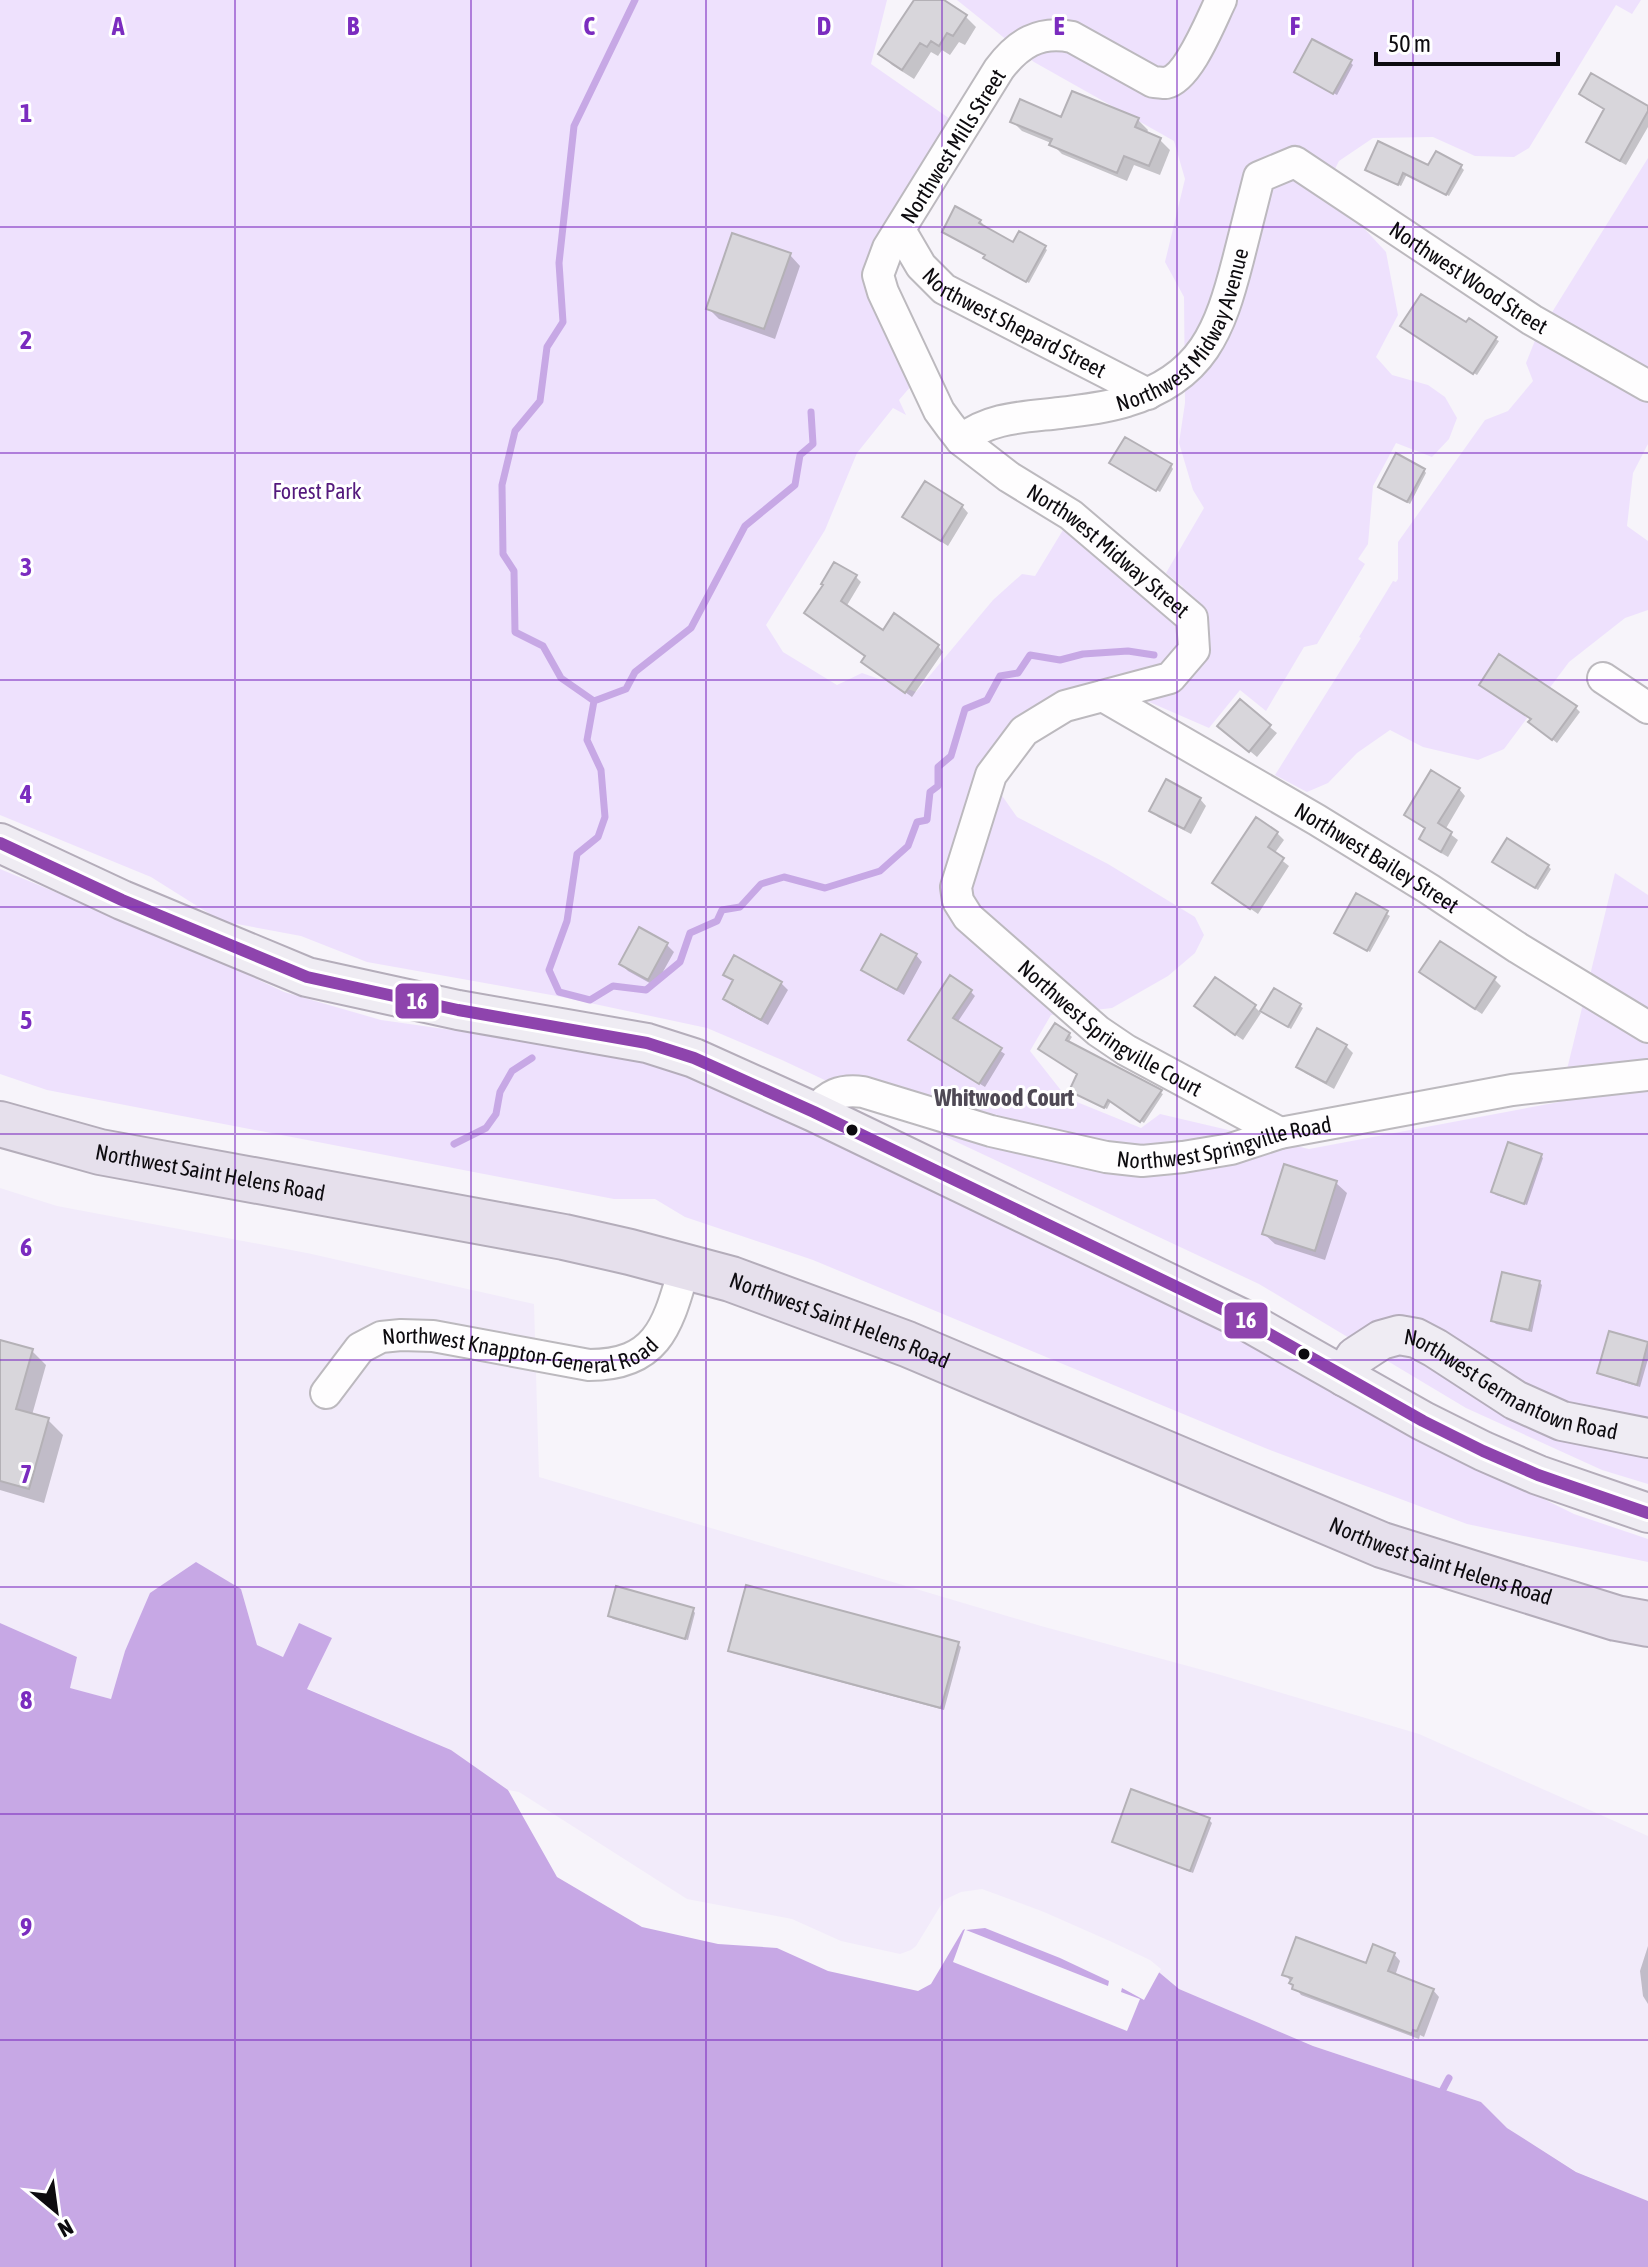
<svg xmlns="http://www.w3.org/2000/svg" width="1648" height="2267" viewBox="0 0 1648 2267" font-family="'Asap Condensed',sans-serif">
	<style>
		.built { fill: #f2ebfa }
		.green { fill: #eee1fd }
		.water { fill: #c7a8e5 }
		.pier { fill: #f7f4fa; fill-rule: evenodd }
		.shadow { fill: #0003 }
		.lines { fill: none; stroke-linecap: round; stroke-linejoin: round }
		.stream { stroke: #c7a8e5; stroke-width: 7 }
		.building { fill: #d8d6db; stroke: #b4b1b6; stroke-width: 2 }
		.minor-casing { stroke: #bcb9be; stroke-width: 34 }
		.major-casing { stroke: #b4adba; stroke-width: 42 }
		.highway-casing { stroke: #b4adba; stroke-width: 48 }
		.minor { stroke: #fefdfe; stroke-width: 30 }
		.major { stroke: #efecf3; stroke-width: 38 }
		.highway { stroke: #e6e0ec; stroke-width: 44 }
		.bus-1-casing { stroke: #fff; stroke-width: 18 }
		.bus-1 { stroke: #8e44ad; stroke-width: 12 }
		.grid { fill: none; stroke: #7b2cbf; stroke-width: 2; stroke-opacity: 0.55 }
		.bus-dot { fill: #0d0b0f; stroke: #fff; stroke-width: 3 }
		.labels { text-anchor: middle; stroke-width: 6; stroke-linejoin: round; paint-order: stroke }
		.street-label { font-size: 22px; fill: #0d0b0f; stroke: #fff }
		.park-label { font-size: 22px; fill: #54197d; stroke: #fff }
		.neighbourhood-label { font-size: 24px; font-weight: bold; fill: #4f4955; stroke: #fff }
		.grid-label { font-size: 26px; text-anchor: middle; font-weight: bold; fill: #7b2cbf; stroke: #fff; stroke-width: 6; stroke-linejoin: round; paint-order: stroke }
		.line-badge { stroke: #fff; stroke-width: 3 }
		.badge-label { font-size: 22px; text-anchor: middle; font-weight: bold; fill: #fff }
	</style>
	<rect width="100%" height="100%" fill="#f7f4fa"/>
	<path class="built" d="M0,1188L57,1206L307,1253L534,1304L539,1477L1041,1626L1221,1675L1419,1734L1648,1836V2201L1577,2172L1507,2128L1481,2102L1313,2046L1179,1989L1148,1963L914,1953L900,1958L685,1902L508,1790L451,1750L306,1688L332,1638L283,1657L257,1645L241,1589L125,1651L111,1699L69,1688L77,1657L0,1623Z"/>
	<path class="green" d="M0,0H887L871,64L953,121L867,263L911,386L899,400L906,415L893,408L857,453L825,530L766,625L783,652L837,685L862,673L916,692L993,600L1022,574L1035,576L1063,530L1129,586L1177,591L1183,587L1166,573L1204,508L1193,490L1179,443L1185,403L1184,297L1165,262L1185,179L1174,141L1034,62L957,0H1641L1632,14L1616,5L1529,148L1514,157L1475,156L1433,137L1373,138L1339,161L1320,199L1360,224L1386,252L1398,315L1376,357L1392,375L1428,385L1445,397L1457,418L1449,439L1432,457L1396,443L1373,486L1368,544L1358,559L1365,564L1317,644L1304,647L1266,711L1240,690L1209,728L1147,701L1063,718L1029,740L998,790L1017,817L1108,864L1195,917L1204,935L1195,953L1168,976L1112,1008L1051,1015L1030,1051L1067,1098L1141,1128L1160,1114L1309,1149L1559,1102L1615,873L1648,895V1484L1602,1470L1466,1408L1259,1284L782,1060L707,1028L557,996L367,962L301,936L221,921L151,877L0,815Z
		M1648,158V444L1633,473L1627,526L1648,541V610L1625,618L1569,662L1504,749L1478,760L1423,747L1390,730L1357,753L1328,783L1307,792L1275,775L1361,638L1359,637L1393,581L1396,582L1398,579V542L1485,420L1508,411L1533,381L1526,363L1536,338Z
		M0,869L202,953L284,992L381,1020L635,1056L708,1081L1237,1326L1473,1464L1574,1514L1648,1539V1562L1467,1524L1265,1448L813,1260L685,1217L655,1199H614L47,1090L0,1074Z"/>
	<path class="water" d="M196,1562L241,1589L257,1645L283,1657L299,1623L332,1638L307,1689L451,1750L508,1790L685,1902L841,1945L900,1958L914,1953L949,1898L1148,1963L1179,1989L1313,2046L1481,2102L1507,2128L1576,2172L1648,2201V2267H0V1623L77,1657L70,1688L111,1699L125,1651L150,1593Z"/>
	<path class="pier" d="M508,1790L519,1792L687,1899L792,1919L841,1941L900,1954L911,1950L916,1946L944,1900L961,1892L982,1889L1044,1912L1112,1942L1150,1960L1161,1969L1144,2000L1122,1988L1121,1992L1140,1999L1127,2031L953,1962L965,1929L963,1930L931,1984L918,1991L828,1971L777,1948L718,1944L642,1927L557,1877ZM985,1928L1060,1958L1109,1981L1108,1986L966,1930Z"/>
	<path class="shadow" d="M916,0H940L966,17L976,27L965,45L959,42L950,55L942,50L938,56L931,52L914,79L892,65L881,54Z
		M1350,62L1353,65L1337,95L1299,74Z
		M1581,94L1648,108V127L1626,165L1594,147L1588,141L1606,110L1587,100Z
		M1138,120L1148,130L1146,134L1160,140L1170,150L1160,175L1134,165L1127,181L1062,154L1051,143L1022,131L1012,121Z
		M1429,167H1461L1464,170L1449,196L1407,174L1401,186L1370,172Z
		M980,221L983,224L981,227L1014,245L1044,247L1047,250L1029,283L988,261L987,255L944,232Z
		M790,255L800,266L775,339L719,319L708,308Z
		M1466,325L1499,341L1477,375L1405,329Z
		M1115,465L1171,466L1173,469L1160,492Z
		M1424,470L1426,473L1410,504L1383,489Z
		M962,506L968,513L948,546L912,523Z
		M856,577L861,582L846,607L883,633L938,646L943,652L912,697L863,662L867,656L826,586Z
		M1240,702L1277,733L1257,757L1227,732Z
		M1576,708L1580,712L1557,743L1536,726L1533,719Z
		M1459,789L1465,796L1445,830L1458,840L1448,857L1428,845L1421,838L1426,830L1406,815Z
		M1200,799L1206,806L1191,834L1158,817L1152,810Z
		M1277,833L1284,840L1274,854L1289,866L1258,914L1214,883Z
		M1498,864L1548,866L1551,869L1538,890Z
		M1357,896L1390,916L1370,952L1340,935Z
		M640,930L667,945L674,952L655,986L628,971L621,964Z
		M916,955L922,962L904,995L871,976L864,970Z
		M1422,972L1494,979L1501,986L1482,1014L1429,979Z
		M726,974L781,983L788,990L768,1025L732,1005L726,998L734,982Z
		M970,991L975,996L957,1023L1005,1054L985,1087L915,1044Z
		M1300,1006L1303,1008L1291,1029L1266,1014Z
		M1255,1007L1261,1013L1243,1040L1204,1013Z
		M1069,1034L1072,1037L1068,1043L1163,1094L1144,1123L1111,1101L1107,1109L1071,1091L1080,1074L1040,1049Z
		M1346,1046L1353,1053L1334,1089L1305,1073L1299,1066Z
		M1540,1155L1543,1158L1527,1205L1496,1195L1493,1192Z
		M1336,1183L1347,1193L1325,1260L1275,1244L1264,1234Z
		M1539,1282L1542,1285L1532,1332L1496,1324L1493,1321Z
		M1610,1333L1648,1344V1359L1640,1387L1602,1375L1599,1372Z
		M0,1342L32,1351L46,1365L32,1415L48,1420L63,1435L44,1503L0,1490Z
		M693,1610L695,1613L688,1640L613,1619L610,1616Z
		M958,1644L961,1647L944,1710L733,1653L730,1650Z
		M1209,1820L1212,1823L1193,1873L1114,1841Z
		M1648,1946V2004L1643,1996L1640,1971Z
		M1394,1954L1400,1961L1395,1976L1433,1990L1439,1997L1424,2037L1420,2035L1419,2039L1301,1995L1285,1974L1367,1966Z"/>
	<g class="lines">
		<path class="stream" d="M594,701L587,740L601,770L605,817L598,837L577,854L567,921L549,970L559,992L590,1000L613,986L646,990L680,962L690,933L717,921L722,910L740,907L761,884L784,877L825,888L880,871L908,846L917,822L927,820L930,792L938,786V767L951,756L965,709L987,700L1000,676L1018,673L1030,655L1060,660L1083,654L1128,651L1154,655
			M594,701L561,678L543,646L515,632L514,571L503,554L502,485L515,431L540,401L547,347L563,322L559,263L574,126L635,0
			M594,701L626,689L635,672L691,628L745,526L795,485L800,455L813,444L811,412
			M454,1144L486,1128L496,1114L500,1092L512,1071L532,1058
			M1439,2097L1449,2078"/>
	</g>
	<path class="building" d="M914,0H944L967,15L953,36L947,33L939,46L931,41L927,47L920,43L902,70L878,54Z
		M1312,39L1352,60L1333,94L1294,72Z
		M1591,73L1648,106V111L1620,161L1586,142L1604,109L1579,94Z
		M1072,91L1139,118L1135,127L1161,138L1149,166L1124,156L1117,173L1049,145L1052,139L1010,122L1020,99L1061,117Z
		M1378,141L1428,165L1436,151L1462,165L1446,195L1403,173L1398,185L1365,170Z
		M955,206L981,220L979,223L1013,242L1019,231L1046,246L1026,282L983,258L985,255L942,232Z
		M732,233L791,253L764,329L706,309Z
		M1421,294L1466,322L1469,318L1497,337L1473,374L1400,326Z
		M1125,437L1172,464L1156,491L1109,463Z
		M1396,453L1425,469L1407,502L1378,487Z
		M925,481L963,505L941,541L902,517Z
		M834,562L857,575L841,601L883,630L894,613L939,645L905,693L861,662L865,656L804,613L823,585L821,584Z
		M1499,654L1577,706L1552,740L1528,722L1531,719L1479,685Z
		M1240,699L1271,725L1249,752L1217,726Z
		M1431,770L1460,788L1438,823L1452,832L1441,852L1419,839L1425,828L1404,815Z
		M1166,779L1201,798L1184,829L1149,811Z
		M1256,817L1278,832L1268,847L1284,858L1250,909L1212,883Z
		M1507,838L1549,865L1535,888L1492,862Z
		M1356,893L1388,911L1367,951L1334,933Z
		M639,927L668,943L648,980L619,964Z
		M881,934L917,954L897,990L861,970Z
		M1440,941L1496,977L1475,1009L1419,972Z
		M734,955L782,982L761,1020L723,999L733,980L723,975Z
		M950,975L972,990L953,1018L1002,1048L979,1084L908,1040Z
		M1215,977L1256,1005L1235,1035L1194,1006Z
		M1274,988L1301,1004L1288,1027L1260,1011Z
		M1055,1023L1070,1033L1066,1040L1162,1090L1140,1122L1108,1100L1104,1108L1069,1091L1077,1074L1038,1049Z
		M1317,1028L1347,1045L1326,1083L1296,1067Z
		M1508,1142L1542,1154L1524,1204L1491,1192Z
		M1284,1164L1337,1181L1315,1251L1262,1234Z
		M1502,1272L1540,1281L1529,1330L1491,1321Z
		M1609,1331L1648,1342L1637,1385L1597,1373Z
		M0,1340L33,1349L16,1409L49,1418L29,1489L0,1481Z
		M746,1585L959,1642L941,1708L728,1651Z
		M616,1586L694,1608L685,1639L608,1616Z
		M1131,1789L1210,1818L1190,1871L1112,1842Z
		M1296,1937L1366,1963L1373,1944L1395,1953L1388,1971L1434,1989L1417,2031L1413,2030L1412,2034L1292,1989L1293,1985L1289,1983L1292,1978L1282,1975Z"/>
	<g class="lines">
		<g class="minor-casing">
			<g id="minor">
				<path id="s1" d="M1221,0C1211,20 1189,78 1166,83C1162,83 1158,82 1153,82L1072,37C1039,30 1018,44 999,69L888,248L878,275L883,292L939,411L950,426L961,440L1009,477L1071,515L1192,618L1194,650L1170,678L1065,706L1024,731L991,775L956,887L958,901L968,917L1098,1031L1126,1050L1280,1133"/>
				<path id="s2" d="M900,230L921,266L944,289L1148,394"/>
				<path id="s3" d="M961,440C989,417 1026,417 1060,413C1083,410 1106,408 1127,401C1203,378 1220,330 1238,260C1245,232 1252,204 1259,177L1295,162L1532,320L1648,386"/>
				<path d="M1603,678L1648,708"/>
				<path id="s4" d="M1103,696L1317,820L1429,889L1518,948L1648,1027"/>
				<path id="s5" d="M814,1112C828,1095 840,1089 863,1092L991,1131L1106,1157L1142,1161L1183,1157L1231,1149L1280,1133L1512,1090L1648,1075"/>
				<path id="s6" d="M326,1393L360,1348L381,1337L401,1335L433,1336L589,1365C660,1365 668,1323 685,1266"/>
			</g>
		</g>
		<g class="major-casing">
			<g id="major">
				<path d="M0,843L122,900L307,977L458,1010L647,1043L694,1058L814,1112L1243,1319L1423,1421L1483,1451L1538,1475L1648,1513"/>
				<path id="s7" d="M1345,1377L1355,1357L1381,1340L1399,1335L1416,1338L1435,1348L1515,1400L1562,1421L1648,1438"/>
			</g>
		</g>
		<g class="highway-casing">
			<g id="highway">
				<path id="s8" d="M0,1124L100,1152L564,1237L630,1252L731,1279L907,1344L1382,1545L1616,1618L1648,1624"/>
			</g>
		</g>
		<use href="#minor" class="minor"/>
		<use href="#major" class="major"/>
		<use href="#highway" class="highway"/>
		<g class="bus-1-casing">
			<path id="bus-1" d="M0,843L122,900L307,977L458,1010L647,1043L694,1058L814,1112L1243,1319L1423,1421L1483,1451L1538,1475L1648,1513"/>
		</g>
		<use href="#bus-1" class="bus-1"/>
	</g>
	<path class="grid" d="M235,0V2267M471,0V2267M706,0V2267M942,0V2267M1177,0V2267M1413,0V2267M0,227H1648M0,453H1648M0,680H1648M0,907H1648M0,1134H1648M0,1360H1648M0,1587H1648M0,1814H1648M0,2040H1648"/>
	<g class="bus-dot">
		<circle cx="852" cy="1130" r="7"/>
		<circle cx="1304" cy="1354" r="7"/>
	</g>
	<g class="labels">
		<g class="street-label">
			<text transform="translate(953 146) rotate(-58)" y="8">Northwest Mills Street</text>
			<text dy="8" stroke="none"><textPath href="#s3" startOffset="696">Northwest Wood Street</textPath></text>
			<text dy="8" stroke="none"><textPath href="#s2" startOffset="152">Northwest Shepard Street</textPath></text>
			<text dy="8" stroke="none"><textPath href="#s3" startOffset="268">Northwest Midway Avenue</textPath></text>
			<text dy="8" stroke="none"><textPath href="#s1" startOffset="902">Northwest Midway Street</textPath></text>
			<text dy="8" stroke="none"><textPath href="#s4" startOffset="318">Northwest Bailey Street</textPath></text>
			<text dy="8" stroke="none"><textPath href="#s1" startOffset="1622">Northwest Springville Court</textPath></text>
			<text dy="8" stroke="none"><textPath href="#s5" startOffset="428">Northwest Springville Road</textPath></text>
			<text dy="8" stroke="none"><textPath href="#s8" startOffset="216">Northwest Saint Helens Road</textPath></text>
			<text dy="8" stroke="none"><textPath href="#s8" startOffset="864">Northwest Saint Helens Road</textPath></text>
			<text dy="8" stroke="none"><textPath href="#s6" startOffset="222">Northwest Knappton-General Road</textPath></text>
			<text dy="8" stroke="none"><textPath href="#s7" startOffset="196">Northwest Germantown Road</textPath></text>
			<text dy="8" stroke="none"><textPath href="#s8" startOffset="1512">Northwest Saint Helens Road</textPath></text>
		</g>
		<g class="park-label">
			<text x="317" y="499">Forest Park</text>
		</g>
		<g class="neighbourhood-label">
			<text x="1004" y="1106">Whitwood Court</text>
		</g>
	</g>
	<g class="grid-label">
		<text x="118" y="35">A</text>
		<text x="353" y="35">B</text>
		<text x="589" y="35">C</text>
		<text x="824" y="35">D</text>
		<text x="1059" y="35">E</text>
		<text x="1295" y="35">F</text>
		<text x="26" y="122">1</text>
		<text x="26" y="349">2</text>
		<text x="26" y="576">3</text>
		<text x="26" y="803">4</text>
		<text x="26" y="1029">5</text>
		<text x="26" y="1256">6</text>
		<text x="26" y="1483">7</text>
		<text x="26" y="1709">8</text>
		<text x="26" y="1936">9</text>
	</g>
	<g class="line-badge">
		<rect x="394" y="982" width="46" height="38" rx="8" fill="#8e44ad"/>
		<rect x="1223" y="1301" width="46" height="39" rx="8" fill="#8e44ad"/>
	</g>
	<g class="badge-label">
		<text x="417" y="1009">16</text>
		<text x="1246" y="1328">16</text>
	</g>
	<g transform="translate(56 2211) rotate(151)" stroke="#ffffff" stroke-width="6" paint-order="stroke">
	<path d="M0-6L14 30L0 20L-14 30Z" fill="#0d0b0f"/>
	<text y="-12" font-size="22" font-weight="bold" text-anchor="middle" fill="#0d0b0f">N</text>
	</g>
	<path d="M1376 52v12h182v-12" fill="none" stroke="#0d0b0f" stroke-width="4"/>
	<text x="1388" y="52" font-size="24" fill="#0d0b0f" stroke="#ffffff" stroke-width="6" paint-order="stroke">50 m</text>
</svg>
